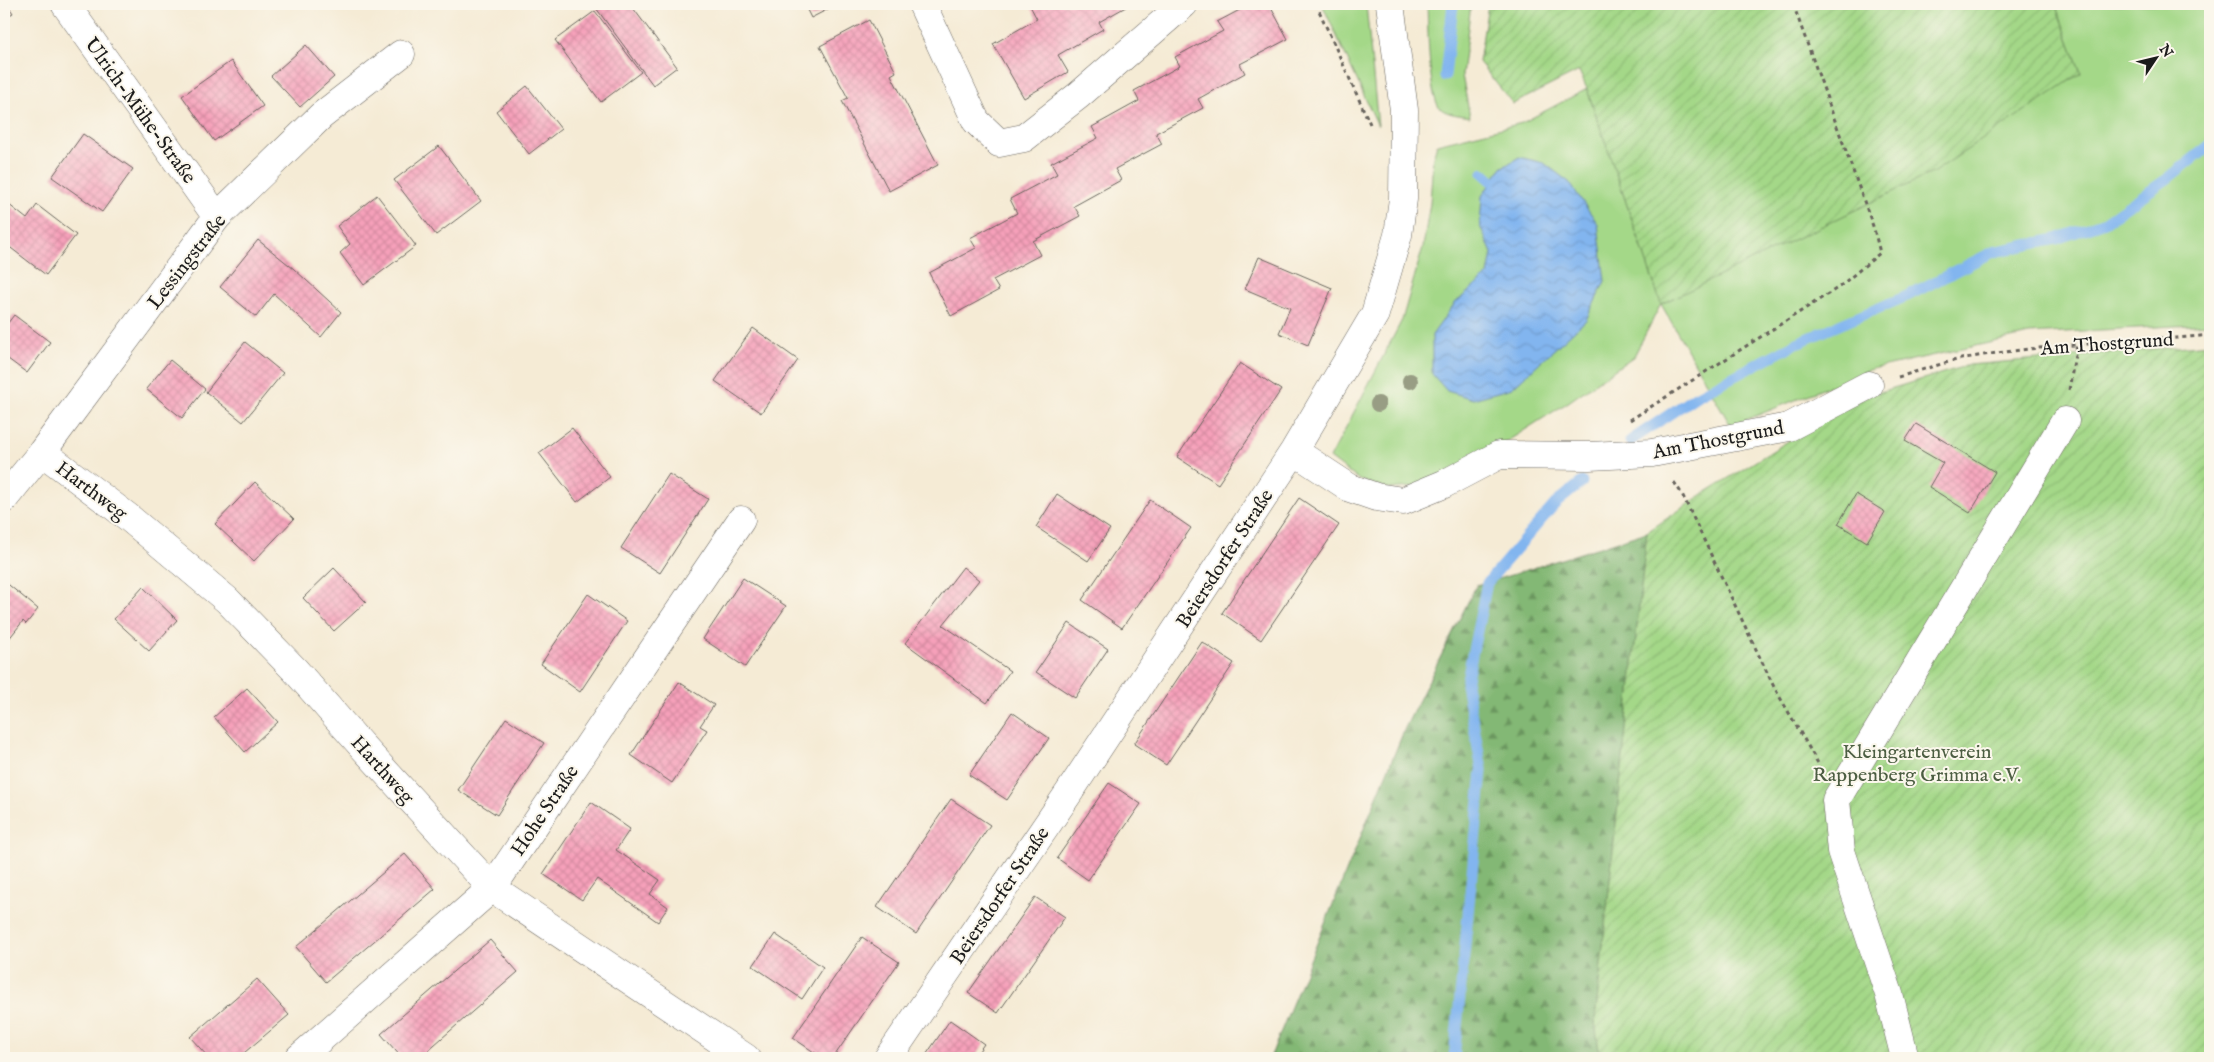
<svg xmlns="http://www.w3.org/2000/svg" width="2214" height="1062" viewBox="0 0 2214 1062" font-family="'IM FELL English',serif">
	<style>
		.grass { fill: #a4d888; stroke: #607a52 }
		.forest { fill: url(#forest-firs); stroke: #506a48 }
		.garden { fill: url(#garden-furrows); stroke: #607a52 }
		.water { fill: url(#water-waves); stroke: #4f6886 }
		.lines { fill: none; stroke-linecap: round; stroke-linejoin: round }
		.stream { stroke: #82b5ef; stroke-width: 11 }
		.building { fill: url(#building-cross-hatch) }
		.minor-casing { stroke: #68645d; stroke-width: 29 }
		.path { stroke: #68645d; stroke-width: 3; stroke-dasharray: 4 4; stroke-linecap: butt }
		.minor { stroke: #fff; stroke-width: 28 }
		.tree { fill: #989d84 }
		.labels { text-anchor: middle; stroke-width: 4; stroke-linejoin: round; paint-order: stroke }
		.street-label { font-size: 20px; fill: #1c1c1c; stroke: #fbf7ec }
		.park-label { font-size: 20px; fill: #4c5e42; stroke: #fbf7ec }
	</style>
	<defs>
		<pattern id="forest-firs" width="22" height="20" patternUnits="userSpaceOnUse" patternTransform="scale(1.25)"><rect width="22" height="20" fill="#83b874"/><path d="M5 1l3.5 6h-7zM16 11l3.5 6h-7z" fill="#6a955e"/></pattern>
		<pattern id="garden-furrows" width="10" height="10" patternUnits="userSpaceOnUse" patternTransform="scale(1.25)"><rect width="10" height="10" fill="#a4d888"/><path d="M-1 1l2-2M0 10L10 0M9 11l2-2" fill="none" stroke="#8db975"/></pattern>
		<pattern id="water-waves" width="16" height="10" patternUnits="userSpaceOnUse" patternTransform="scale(1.25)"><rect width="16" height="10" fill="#82b5ef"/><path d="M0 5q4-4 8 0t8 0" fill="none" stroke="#709bcc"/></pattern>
		<pattern id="building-cross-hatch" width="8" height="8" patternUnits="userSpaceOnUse" patternTransform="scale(1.25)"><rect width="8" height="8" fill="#f6a0ba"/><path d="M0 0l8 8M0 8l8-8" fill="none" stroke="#d2899f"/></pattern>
	</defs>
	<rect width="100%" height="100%" fill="#fbf7ec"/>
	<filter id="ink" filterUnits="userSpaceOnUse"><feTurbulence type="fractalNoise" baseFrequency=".02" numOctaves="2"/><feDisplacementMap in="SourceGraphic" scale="10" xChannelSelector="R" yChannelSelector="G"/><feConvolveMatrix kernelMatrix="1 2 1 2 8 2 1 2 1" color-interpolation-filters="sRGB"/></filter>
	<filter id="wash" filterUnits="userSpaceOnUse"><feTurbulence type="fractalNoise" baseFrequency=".0096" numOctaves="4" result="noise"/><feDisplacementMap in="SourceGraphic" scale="20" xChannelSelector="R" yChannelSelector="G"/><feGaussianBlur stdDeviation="1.12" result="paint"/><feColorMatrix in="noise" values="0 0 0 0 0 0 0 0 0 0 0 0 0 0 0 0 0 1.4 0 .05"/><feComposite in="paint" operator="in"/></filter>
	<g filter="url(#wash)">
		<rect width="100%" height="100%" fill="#f5ebd5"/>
		<path class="grass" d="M1322,4H1366L1378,126Z
			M1427,4H1471L1462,75L1470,117C1461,115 1447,115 1440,108C1428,97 1428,23 1427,4Z
			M2055,4H2210V324L2029,334L1872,369L1731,426L1661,304L1634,356L1567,403L1495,449L1421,486L1390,489L1359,480L1330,458L1402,320L1423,247L1430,203L1433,158L1437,144L1522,123L1587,89L1661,303L2081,73Z"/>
		<path class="forest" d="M1647,532L1595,1021L1600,1058H1270L1405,728L1476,586Z"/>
		<path class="garden" d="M1488,4H2055L2081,73L1934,172L1661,304L1587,89L1579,71L1513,104L1479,62Z
			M2210,344V1058H1600L1595,1021L1647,532L1703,494L1814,425L1867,396L1969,365Z"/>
		<path class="water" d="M1519,157L1544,163L1569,182L1598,224L1605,281L1586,320L1512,388L1473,399L1447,391L1432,374V335L1455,303L1488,275L1492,253L1480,226L1482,196L1500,169Z"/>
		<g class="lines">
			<path class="stream" d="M1445,76L1453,4
				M1483,173L1492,181
				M1630,441L1695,397L1797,343L1907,296L1993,252L2056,239L2105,222L2167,179L2210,145
				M1454,1058L1482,770L1466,684L1487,583L1555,504L1582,482"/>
		</g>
		<g id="blocks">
			<path class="building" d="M4,4H7L13,13L4,19Z
				M593,4H630L677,67L653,85Z
				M804,4H838L811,18Z
				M1029,4H1131L1099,22L1103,29L1058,55L1068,72L1024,98L993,44L1037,19Z
				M1251,4H1269L1288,39L1240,64L1245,73L1198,99L1203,108L1156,133L1162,144L1115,169L1121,180L1074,206L1080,216L1033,241L1040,255L993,280L999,290L951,316L929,273L976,248L970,238L1017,213L1010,199L1057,174L1051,163L1098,138L1092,127L1139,101L1134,91L1180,66L1175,57L1223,31L1217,22Z
				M595,11L641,72L601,102L555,40Z
				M869,20L896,72L891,75L938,165L889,191L842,101L848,98L820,46Z
				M306,45L334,77L300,107L271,76Z
				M231,61L263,106L214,141L182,96Z
				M527,86L561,129L529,154L496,111Z
				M83,134L133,169L102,212L52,177Z
				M439,146L481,201L436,235L394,180Z
				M377,195L416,246L364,285L340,253L350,244L337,226Z
				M8,204L27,219L37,205L76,235L46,275L7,245L10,242L4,237V210Z
				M258,240L294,269L341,312L321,337L274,294L256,317L220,287Z
				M1259,257L1332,288L1308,345L1279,333L1290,308L1245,289Z
				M14,315L50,342L27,373L4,356V328Z
				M753,328L798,360L761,413L715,381Z
				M245,342L283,373L243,422L206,392Z
				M170,360L205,389L182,418L146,389Z
				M1240,363L1281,390L1218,484L1177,457Z
				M1916,424L1995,472L1970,513L1929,487L1943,463L1905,441Z
				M572,428L610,477L577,502L539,453Z
				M669,474L708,499L660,573L621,548Z
				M255,482L294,519L254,561L215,524Z
				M1057,494L1110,529L1088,561L1036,527Z
				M1856,494L1885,512L1867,542L1838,524Z
				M1299,498L1339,525L1261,640L1222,613Z
				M1150,500L1191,528L1122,628L1082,600Z
				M963,567L979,580L943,625L1010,671L987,703L905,643Z
				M334,568L366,602L334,631L303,598Z
				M743,578L786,606L745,667L703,639Z
				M4,581L38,609L26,624L23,621L4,645Z
				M143,587L177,620L149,651L114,619Z
				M588,594L627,621L580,692L541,664Z
				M1069,623L1108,649L1075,698L1036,672Z
				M1202,642L1234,663L1166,765L1134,744Z
				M679,682L714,705L700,726L707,730L672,783L631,755Z
				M247,688L278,722L245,752L214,717Z
				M1012,712L1049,738L1007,800L969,775Z
				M506,718L544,743L497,815L458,790Z
				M1109,783L1141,804L1088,880L1057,858Z
				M951,799L990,825L916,934L877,907Z
				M591,802L630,829L616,850L660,880L650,894L668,907L658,922L597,879L582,900L543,874Z
				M405,854L435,889L326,982L296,947Z
				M1035,897L1065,917L998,1013L968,993Z
				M775,934L823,967L802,999L753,966Z
				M862,937L899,962L833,1058H823L793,1038Z
				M490,940L518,972L419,1058H402L381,1034Z
				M257,979L289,1015L238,1058H209L190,1037Z
				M950,1020L984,1044L974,1058H924Z"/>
		</g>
	</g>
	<g filter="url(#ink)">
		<use href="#blocks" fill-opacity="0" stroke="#68645d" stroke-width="1"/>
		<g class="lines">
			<g class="minor-casing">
				<path id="minor" d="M65,4L217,217
					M922,4L976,121L999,143L1024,138L1079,95L1184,4
					M1294,451L1350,488L1376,497L1403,501L1444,484L1499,455L1589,456L1652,453L1789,427L1869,385
					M42,452L128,517L227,600L295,670L361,745L492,888L746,1058
					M4,499L42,452L217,217L321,116L401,54
					M299,1058L492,888L741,520
					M888,1058L1068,794L1294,451L1375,314L1398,235L1403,199L1404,110L1390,4
					M1905,1058L1889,994L1841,851L1836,800L2065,421"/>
			</g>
			<path class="path" d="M1316,4L1370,124
				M1898,377C1923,370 1947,361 1972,357C2051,343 2131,343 2210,335
				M2069,390L2077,343
				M1630,420L1839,287L1880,253L1874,229L1793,4
				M1674,482L1682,494L1774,687L1819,765"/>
			<use href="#minor" class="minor"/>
		</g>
		<g class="tree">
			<circle cx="1410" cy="381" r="8"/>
			<circle cx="1378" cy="404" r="8"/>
		</g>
	</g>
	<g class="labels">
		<g class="street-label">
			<text transform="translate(141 110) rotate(54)" y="7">Ulrich-Mühe-Straße</text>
			<text transform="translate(186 261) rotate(-52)" y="7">Lessingstraße</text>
			<text transform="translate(2107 343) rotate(-4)" y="7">Am Thostgrund</text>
			<text transform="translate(1718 439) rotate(-11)" y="7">Am Thostgrund</text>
			<text transform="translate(92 490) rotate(37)" y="7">Harthweg</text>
			<text transform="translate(1224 558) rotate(-57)" y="7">Beiersdorfer Straße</text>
			<text transform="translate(383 769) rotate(48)" y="7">Harthweg</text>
			<text transform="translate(544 810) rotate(-56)" y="7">Hohe Straße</text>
			<text transform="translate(999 895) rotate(-56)" y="7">Beiersdorfer Straße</text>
		</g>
		<g class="park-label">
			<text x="1917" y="758">Kleingartenverein<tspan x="1917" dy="23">Rappenberg Grimma e.V.</tspan></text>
		</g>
	</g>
	<rect width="2214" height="1062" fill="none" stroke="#fbf7ec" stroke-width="20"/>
	<g transform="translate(2156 58) rotate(55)" stroke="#fbf7ec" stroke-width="4" paint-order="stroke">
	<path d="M0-4L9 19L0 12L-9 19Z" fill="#1c1c1c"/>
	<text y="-8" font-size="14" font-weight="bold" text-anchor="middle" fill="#1c1c1c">N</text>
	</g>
</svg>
